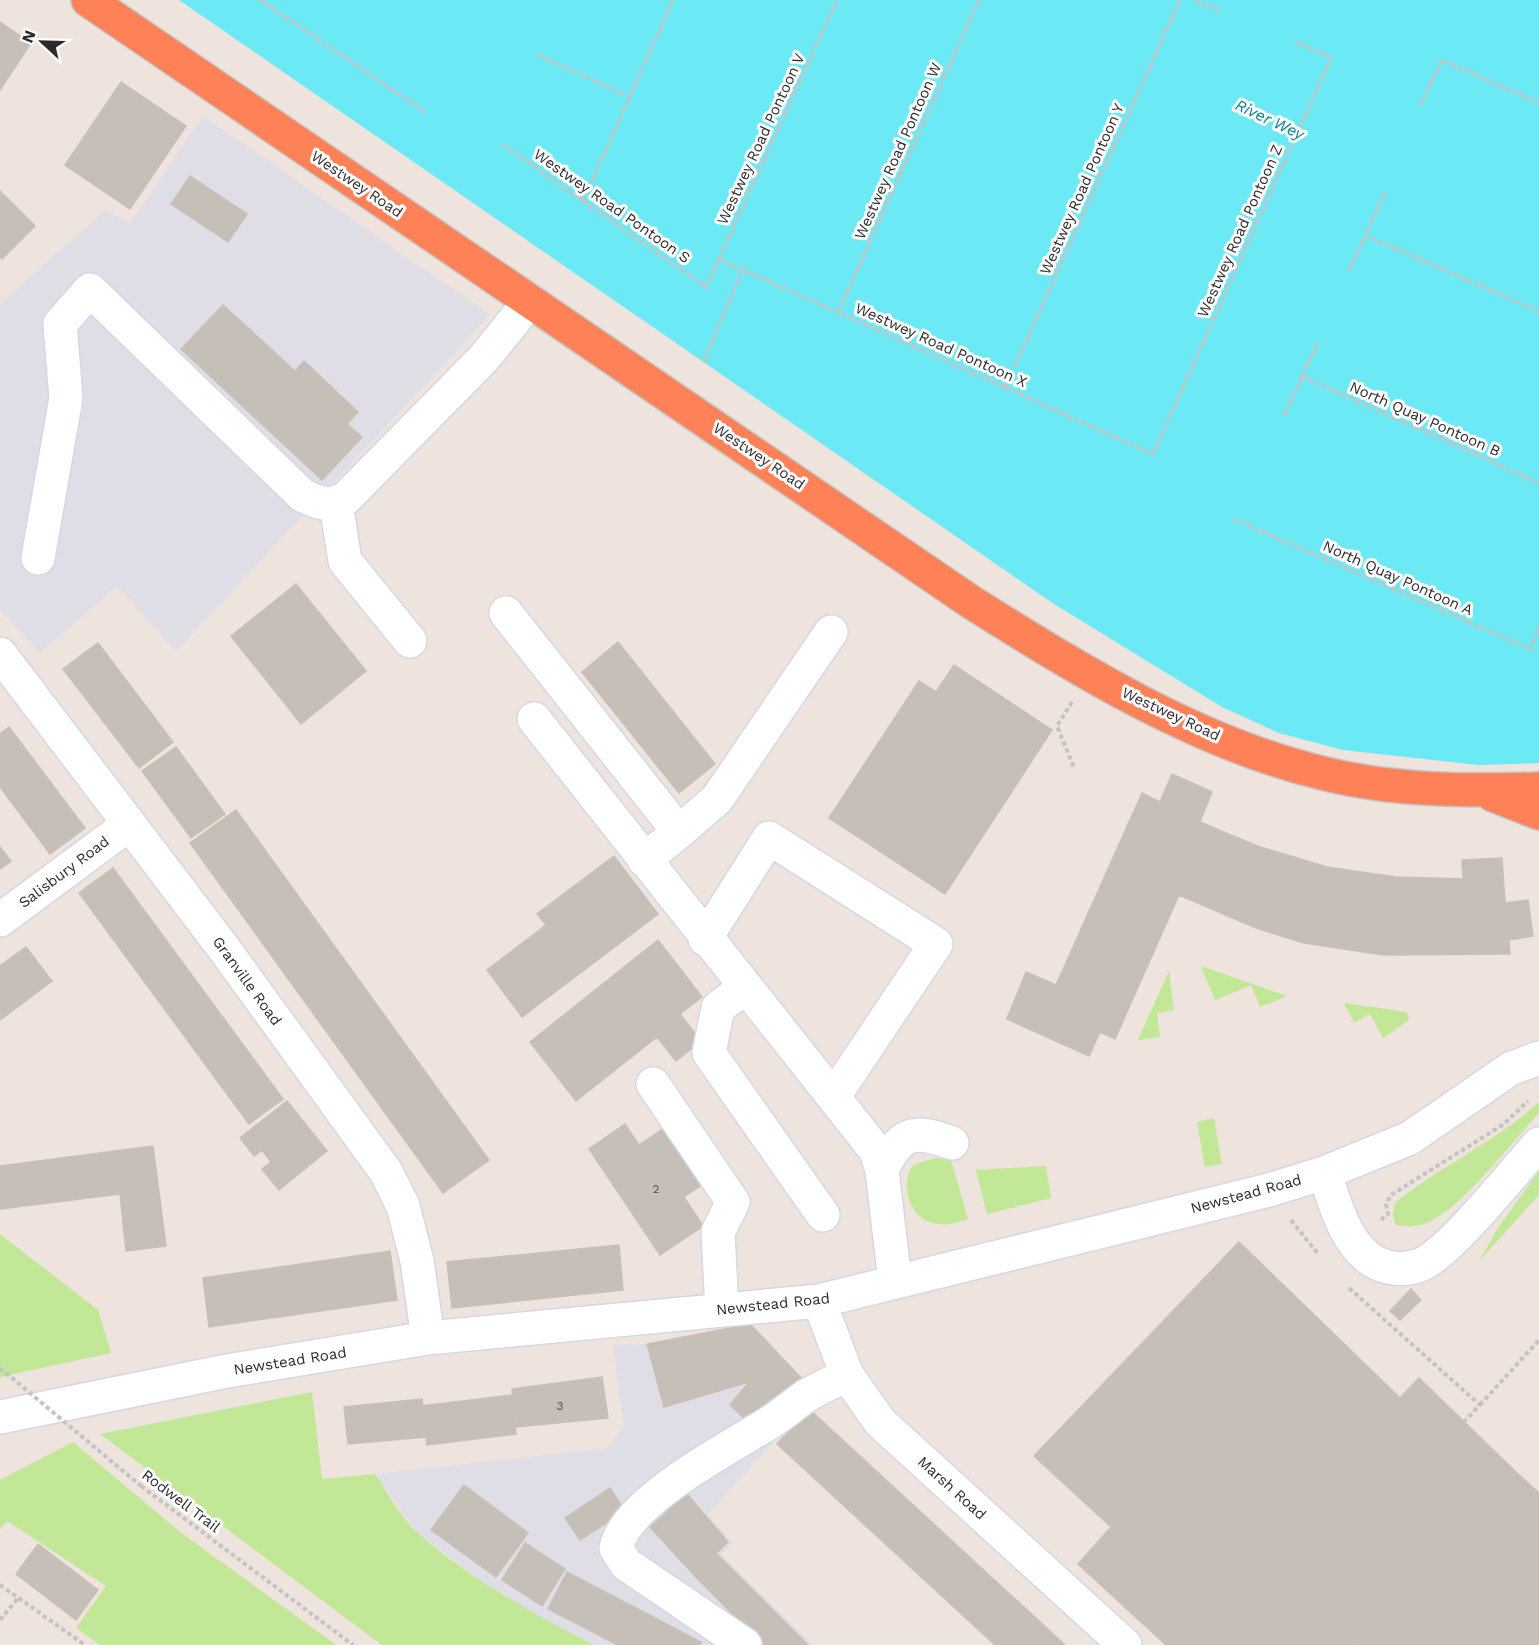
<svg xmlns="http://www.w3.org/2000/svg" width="1539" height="1645" viewBox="0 0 1539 1645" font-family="'Work Sans',sans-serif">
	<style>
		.industrial { fill: #dfdee6 }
		.green { fill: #c1e797 }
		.water { fill: #6be9f5 }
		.building { fill: #c6bfb8; stroke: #cabfb6; stroke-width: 1.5 }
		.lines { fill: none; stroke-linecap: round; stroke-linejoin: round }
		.minor-casing { stroke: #d2d9e5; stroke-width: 36 }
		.highway-casing { stroke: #c4c4c4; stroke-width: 36 }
		.path { stroke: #c4c4c4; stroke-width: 4; stroke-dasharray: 4.5 3; stroke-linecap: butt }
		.minor { stroke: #fff; stroke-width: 33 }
		.highway { stroke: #ff8157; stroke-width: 33 }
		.path-bridge { stroke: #c4c4c4; stroke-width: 4; stroke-dasharray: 4.5 3; stroke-linecap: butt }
		.labels { text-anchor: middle; stroke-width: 6; stroke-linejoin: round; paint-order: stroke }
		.number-label { font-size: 12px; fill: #52504e }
		.street-label { font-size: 15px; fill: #2b2b2b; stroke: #fff }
		.water-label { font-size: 16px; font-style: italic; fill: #077f95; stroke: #fff }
	</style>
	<rect width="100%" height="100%" fill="#eee3dd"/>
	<path class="industrial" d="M203,116L490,315L176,651L117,586L40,653L0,609V304L106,209L130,224Z
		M647,1344L664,1407L749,1382L747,1421L772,1443L708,1514L733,1543L721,1554L813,1645H593L537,1616L488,1586L417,1532L375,1474L607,1448L624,1427L613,1345Z"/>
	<path class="green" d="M1201,966L1287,996L1260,1007L1251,985L1215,1000Z
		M1169,971L1174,1010L1157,1013L1160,1037L1138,1040Z
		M1344,1003L1407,1012L1409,1020L1383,1038L1370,1014L1354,1023Z
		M1539,1102V1113C1512,1142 1464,1205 1431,1221C1419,1227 1409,1227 1395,1225L1393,1212L1396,1202C1442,1165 1494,1143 1539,1102Z
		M1214,1118L1222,1164L1205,1167L1197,1122Z
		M935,1158L951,1160L968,1219C958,1222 949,1226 939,1224C912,1222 901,1192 910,1169L916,1164Z
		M1046,1166L1051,1198L987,1214L976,1170Z
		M1539,1171V1195L1479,1261L1498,1228Z
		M0,1234L98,1310L111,1353L0,1377Z
		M312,1392L322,1479L375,1474C388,1493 401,1518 418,1533C470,1579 532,1613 593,1645H382L100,1434Z
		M73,1442L180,1532L336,1645H100L76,1628L106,1586L7,1521L0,1529V1480Z"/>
	<path class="water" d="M179,0H1539V763L1479,765L1343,750L1279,733L1222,707L1054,604Z"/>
	<path class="building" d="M0,22L31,43L0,90Z
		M121,82L186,126L130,209L65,165Z
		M190,176L247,214L228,242L171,204Z
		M0,191L35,226L2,259L0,257Z
		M223,305L295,371L304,361L358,412L347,424L362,437L322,480L181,349Z
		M296,584L366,671L301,724L231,636Z
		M618,642L715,764L679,793L582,672Z
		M98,643L173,742L139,768L63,669Z
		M954,665L1052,730L945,894L829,818L919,681L936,692Z
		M9,727L85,828L50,854L0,787V734Z
		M176,747L225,814L191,838L142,771Z
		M1172,774L1212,792L1200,822L1257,846L1327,867L1396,877L1463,879L1462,860L1502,858L1505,903L1528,900L1533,936L1509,940L1510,954L1384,955L1304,943L1256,928L1179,895L1115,1039L1100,1032L1089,1056L1007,1019L1026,972L1056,985L1142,793L1160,802Z
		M236,810L489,1160L443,1193L190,843Z
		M0,847L11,861L0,869Z
		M614,856L658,914L522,1017L487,970L546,925L537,914Z
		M113,868L283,1099L249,1124L79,893Z
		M658,940L702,997L680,1014L701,1041L676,1061L657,1037L576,1101L530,1042Z
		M26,947L52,981L0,1020V966Z
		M287,1101L327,1151L279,1190L262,1169L271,1162L262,1150L254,1156L240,1138Z
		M625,1124L639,1145L670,1124L708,1181L684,1197L703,1226L660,1255L589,1149Z
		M153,1146L166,1246L126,1251L120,1194L0,1209V1166Z
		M1239,1242L1400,1398L1419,1378L1517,1473L1354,1645H1166L1078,1564L1111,1527L1034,1456Z
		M619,1245L623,1290L452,1308L447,1262Z
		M390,1251L397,1300L209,1327L203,1278Z
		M1411,1289L1421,1300L1400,1320L1390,1311Z
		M750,1324L801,1378L747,1421L730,1405L749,1382L699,1334Z
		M699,1334L749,1382L664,1407L647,1344Z
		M602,1377L608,1418L516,1427L512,1389Z
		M512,1395L516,1434L427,1445L422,1406Z
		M422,1399L426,1437L348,1444L344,1407Z
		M809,1409L1065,1645H995L777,1444Z
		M1517,1473L1539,1493V1645H1354Z
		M464,1485L528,1533L496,1577L431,1530Z
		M610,1488L625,1511L580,1540L565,1518Z
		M687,1494L728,1542L694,1575L650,1527Z
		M525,1543L565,1569L542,1606L502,1580Z
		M38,1544L98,1590L76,1620L16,1574Z
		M716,1553L808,1645H763L694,1575Z
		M567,1572L701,1642L700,1645H618L548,1609Z"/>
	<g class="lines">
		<g class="minor-casing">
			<path id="minor" d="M336,504L345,561L410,641
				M38,558L66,398L60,324L90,290L302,495C318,503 330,508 346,498L484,358L530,301
				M506,613L679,832L644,860
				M0,654L225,950L386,1172L403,1206L417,1261L428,1338
				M534,719L876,1151L882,1170L895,1282
				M679,832L717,799L831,632
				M0,920L128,825
				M705,939L769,838L936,944L834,1096
				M745,987L718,1008L709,1053L823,1215
				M653,1084L733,1202L718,1232L722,1310
				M882,1170C900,1131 915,1129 952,1143
				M1324,1173C1334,1199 1341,1230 1361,1251C1375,1267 1399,1273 1420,1265C1449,1254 1514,1171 1539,1144
				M819,1301L847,1375L880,1422L1125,1645
				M0,1417L227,1371L428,1338L819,1301L1269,1190L1324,1173L1410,1138L1510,1069L1539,1058
				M745,1645L626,1564L616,1548C626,1501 729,1448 769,1423C782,1415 793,1405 806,1396C819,1388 833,1382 847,1375"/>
		</g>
		<g class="highway-casing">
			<path id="highway" d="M88,0L971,602C1081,671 1198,744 1326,774C1395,791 1469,791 1539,789
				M1493,795L1539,813"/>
		</g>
		<path class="path" d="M260,0L425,112
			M1195,0L1219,11
			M538,55L630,97
			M1420,105L1442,60L1539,103
			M503,145L706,287L837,0
			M583,201L673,0
			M1364,235L1539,311
			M719,259L1153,454L1331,58L1292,40
			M1349,271L1386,190
			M838,312L979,0
			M704,360L743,269
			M1301,376L1539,483
			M1005,388L1180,0
			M1284,416L1318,342
			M1234,519L1530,649L1539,627
			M1072,702L1057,726L1074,768
			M1291,1220L1318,1254
			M1381,1220L1388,1214L1386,1204L1391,1195L1504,1124L1528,1101
			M1349,1288L1480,1405L1464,1422
			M1480,1405L1539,1340
			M141,1486L353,1645
			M0,1585L85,1645
			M0,1620L18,1598"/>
		<use href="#minor" class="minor"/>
		<use href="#highway" class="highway"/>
		<path class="path-bridge" d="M0,1368L141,1486"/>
	</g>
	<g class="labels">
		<g class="number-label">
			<text x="656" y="1193">2</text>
			<text x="560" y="1410">3</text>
		</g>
		<g class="street-label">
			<text transform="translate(761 139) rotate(-65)" y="5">Westwey Road Pontoon V</text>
			<text transform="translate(898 151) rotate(-66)" y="5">Westwey Road Pontoon W</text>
			<text transform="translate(357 184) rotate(34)" y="5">Westwey Road</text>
			<text transform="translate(1082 189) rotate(-66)" y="5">Westwey Road Pontoon Y</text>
			<text transform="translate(612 206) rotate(35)" y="5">Westwey Road Pontoon S</text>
			<text transform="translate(1240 231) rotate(-66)" y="5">Westwey Road Pontoon Z</text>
			<text transform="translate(941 345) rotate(24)" y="5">Westwey Road Pontoon X</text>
			<text transform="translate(1425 419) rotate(24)" y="5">North Quay Pontoon B</text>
			<text transform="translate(759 456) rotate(34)" y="5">Westwey Road</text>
			<text transform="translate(1398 578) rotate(24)" y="5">North Quay Pontoon A</text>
			<text transform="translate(1171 714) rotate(25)" y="5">Westwey Road</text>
			<text transform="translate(64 872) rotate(-37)" y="5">Salisbury Road</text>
			<text transform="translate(247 981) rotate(54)" y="5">Granville Road</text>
			<text transform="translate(1246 1194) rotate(-15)" y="5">Newstead Road</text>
			<text transform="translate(773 1304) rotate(-6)" y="5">Newstead Road</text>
			<text transform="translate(290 1361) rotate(-9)" y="5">Newstead Road</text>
			<text transform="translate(952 1488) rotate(42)" y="5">Marsh Road</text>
			<text transform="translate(181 1501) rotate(37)" y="5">Rodwell Trail</text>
		</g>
		<g class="water-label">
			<text transform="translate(1270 119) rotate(25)" y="6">River Wey</text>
		</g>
	</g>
	<g transform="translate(42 42) rotate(292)" stroke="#ffffff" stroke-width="4.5" paint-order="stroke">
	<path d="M0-4.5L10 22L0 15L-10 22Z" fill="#2b2b2b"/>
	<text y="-9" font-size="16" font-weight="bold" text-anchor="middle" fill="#2b2b2b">N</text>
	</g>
</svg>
